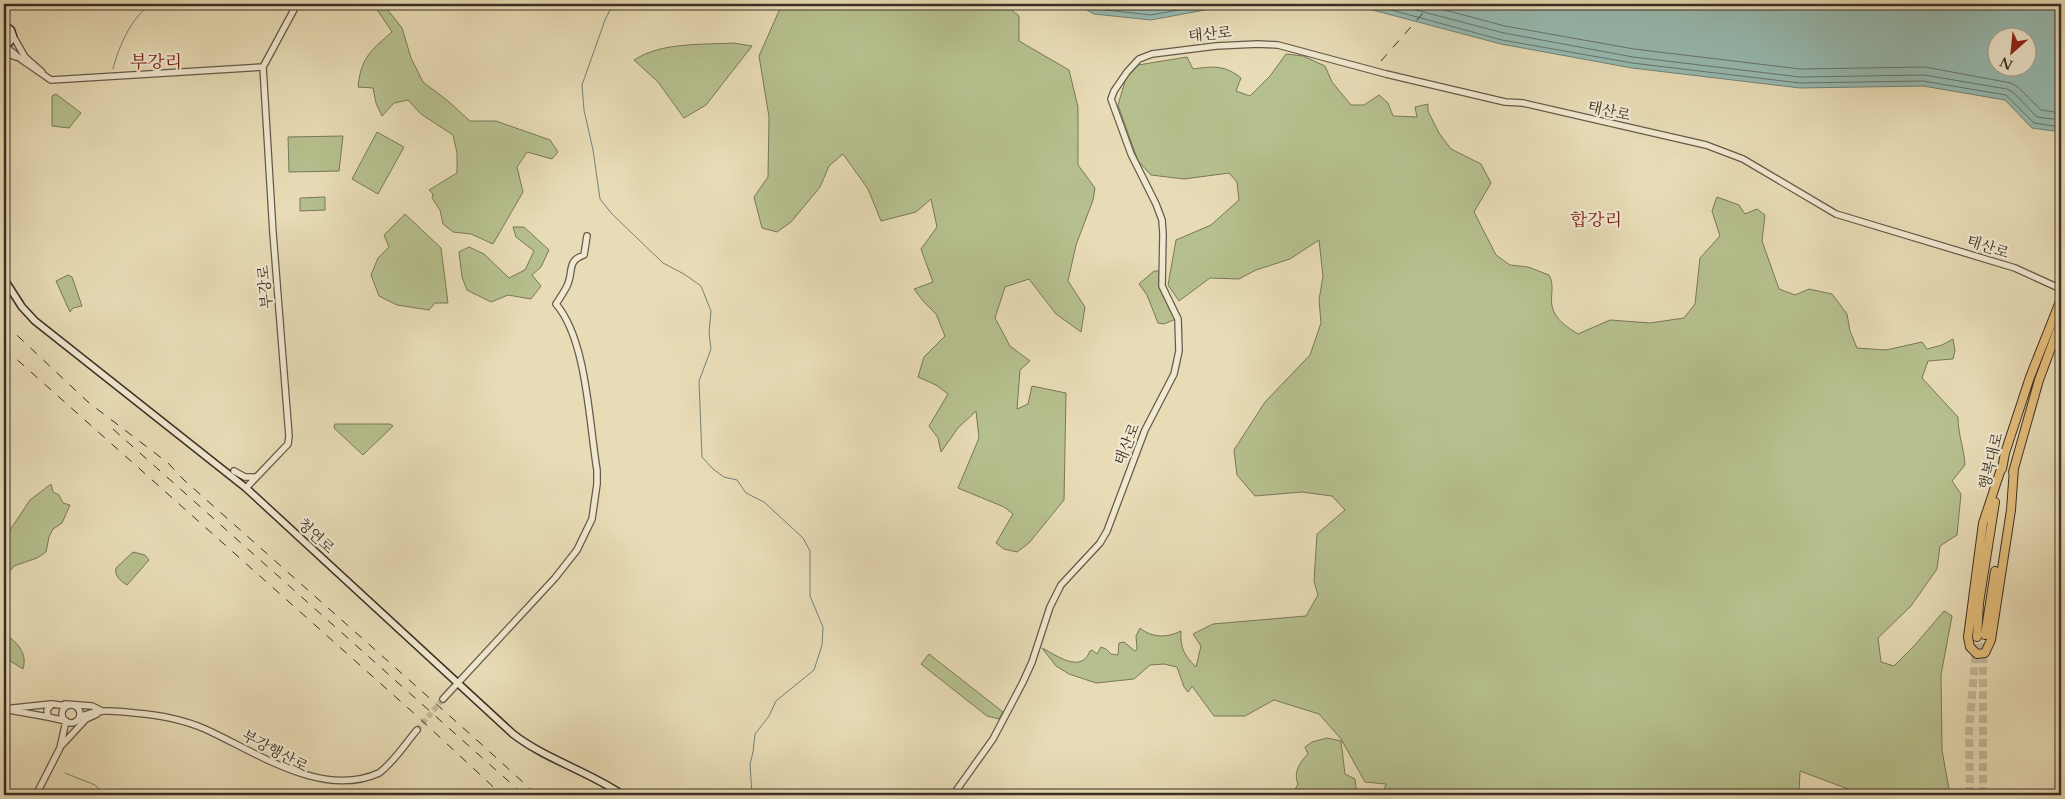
<svg xmlns="http://www.w3.org/2000/svg" width="2065" height="799" viewBox="0 0 2065 799" font-family="Cardo,'Noto Serif KR',serif">
	<style>
		.green { fill: #b6c08e; stroke: #78785a }
		.water { fill: #97bbb2; stroke: #72837a; fill-rule: evenodd }
		.lines { fill: none; stroke-linecap: round; stroke-linejoin: round }
		.shore { stroke: #68756c; stroke-width: 1 }
		.stream { stroke: #72837a; stroke-width: 1 }
		.tertiary-tunnel { stroke: #c5b999; stroke-width: 5.5; stroke-dasharray: 5.5 3; stroke-linecap: butt }
		.trunk-tunnel { stroke: #c5b999; stroke-width: 8; stroke-dasharray: 8 4; stroke-linecap: butt }
		.tertiary-casing { stroke: #665a49; stroke-width: 8 }
		.secondary-casing { stroke: #3a2f25; stroke-width: 9 }
		.trunk-casing { stroke: #3a2f25; stroke-width: 10 }
		.tertiary { stroke: #f0e8d0; stroke-width: 5.5 }
		.secondary { stroke: #f0e8d0; stroke-width: 6 }
		.trunk { stroke: #e4be7b; stroke-width: 8 }
		.rail { stroke: #3a2f25; stroke-width: 1; stroke-dasharray: 9 9; stroke-linecap: butt }
		.labels { text-anchor: middle; stroke-width: 4.5; stroke-linejoin: round; paint-order: stroke }
		.street-label { font-size: 15px; fill: #3a2f25; stroke: #f0e8d0 }
		.quarter-label { font-size: 18px; fill: #7a1f14; stroke: #f0e8d0 }
	</style>
	<rect width="100%" height="100%" fill="#e8dcb6"/>
	<filter id="stains"><feTurbulence type="fractalNoise" baseFrequency=".004" numOctaves="4"/><feColorMatrix values="0 0 0 0 .2 0 0 0 0 .09 0 0 0 0 .02 0 0 0 .5 -.17"/></filter>
	<radialGradient id="worn" r=".72"><stop offset=".6" stop-color="#630" stop-opacity="0"/><stop offset="1" stop-color="#630" stop-opacity=".3"/></radialGradient>
	<path class="green" d="M358,4H383L402,28L411,58L423,82L448,101L470,121H496L550,140L558,152L552,159L527,152L517,167L523,192L493,244L471,234L453,232L443,224L440,210L432,198L433,194L429,190L457,173V153L453,135L421,114L408,100L394,103L382,116L376,103L373,88L358,87C361,58 370,51 392,32L374,5L362,7Z
		M782,4H1004L1019,16V41L1069,70L1078,107V165L1095,188L1093,200L1076,245L1068,281L1085,307L1081,332L1056,314L1029,279L1005,287L995,318L1010,346L1030,361L1020,370L1017,409L1028,404L1032,386L1066,393L1064,500L1029,543L1017,552L1004,549L996,543L1013,514L1004,507L958,488L979,438L976,411L958,428L941,452L938,438L929,426L948,394L936,385L918,377L924,357L945,336L936,314L923,301L914,289L933,282L921,249L937,227L931,199L916,212L881,221L868,189L843,154L829,166L820,187L791,222L777,232L762,228L754,197L768,177L769,117L759,56Z
		M733,43L752,46L706,105L684,118L658,82L634,60C662,42 700,45 733,43Z
		M1286,54L1303,56L1325,66L1332,82L1351,105H1364L1379,95L1388,103L1393,116L1417,117L1415,107L1428,104V111L1439,133L1451,149L1481,164L1491,183L1474,212L1496,255L1510,265L1528,267L1549,275C1555,286 1550,295 1552,306C1555,320 1567,327 1578,334L1610,320L1650,323L1684,318L1695,304L1700,258L1720,236L1712,211L1717,197L1739,205L1745,214L1757,209L1765,215L1762,241L1779,289L1795,295L1809,289L1832,294L1847,314L1850,331L1857,348L1886,350L1922,342L1927,349L1942,345L1953,339L1955,351L1953,359L1928,361L1922,378L1958,417C1958,434 1964,448 1965,465L1952,481L1961,494L1957,535L1940,546L1937,569L1911,606L1878,638L1881,662L1894,666L1914,646L1944,611L1952,616L1941,675L1942,750L1949,789L1948,795H1864L1800,771L1799,795H1382L1386,784L1365,782L1341,739L1319,714L1274,700L1245,716H1214L1192,686L1188,692L1184,687L1177,667L1164,664L1150,665L1134,679L1096,683L1069,674L1056,666L1042,648C1058,656 1081,674 1090,651L1092,650L1097,654L1101,647L1106,649L1111,654L1118,655L1119,643L1124,642L1135,651L1137,649L1136,636L1140,628C1152,638 1167,638 1181,631C1180,648 1184,655 1196,667L1201,646L1193,634L1213,624L1306,616L1318,595L1314,581L1317,534L1345,510L1332,496L1302,492L1255,496L1237,475L1234,450L1265,402L1310,355L1321,323L1319,300L1323,276L1319,240L1290,259L1256,270L1239,279L1210,278L1179,301L1168,285L1176,240L1211,225L1239,200L1237,182L1229,173L1184,179L1151,175L1138,161L1118,105L1126,78L1138,65L1187,57L1193,69C1213,66 1225,65 1241,78L1236,91L1250,96L1270,76Z
		M56,94L81,113L69,128L52,126V96Z
		M377,132L404,147L378,194L352,179Z
		M343,136L339,171L289,172L288,137Z
		M325,197V210L300,211V198Z
		M405,214L441,248L448,303H435L429,310L397,305L379,296L371,275L378,258L389,247L384,235Z
		M513,227H524L549,250L541,267L532,275L541,286L531,299L508,295L491,302L467,290L462,277L459,252L469,247L484,254L509,278L525,270L534,251L516,237Z
		M1154,271H1159V283L1176,319L1164,324L1158,323L1147,295L1139,284Z
		M68,275L72,277L82,306L73,308L70,312L56,281Z
		M335,424H390L393,426L363,455L334,428Z
		M51,484L53,492L59,495L63,503L70,505L62,523L53,529L49,537L46,552L37,558L14,566L4,578V539L30,500Z
		M133,552L145,555L149,560L127,585C121,581 114,576 116,568Z
		M4,633C16,642 28,652 23,669L4,657Z
		M929,654L1003,712L999,719L987,716L921,664Z
		M1327,738L1341,741L1345,774L1355,779L1357,795H1287L1293,793L1298,784C1293,772 1300,762 1308,754L1305,747L1312,742Z"/>
	<path class="water" d="M1076,4H1237L1151,20L1094,14Z
		M1350,4H2061V132L2032,128L2005,100L1923,86L1800,88L1632,68L1501,44ZM1998,38H2028V68H1998Z"/>
	<g class="lines">
		<path class="shore" d="M1086,4L1096,9L1151,15L1211,4
			M1102,4L1151,9L1178,4
			M1369,4L1502,40L1632,63L1800,83L1923,81L2006,95L2034,123L2061,127
			M1393,4L1504,33L1633,57L1800,77L1924,75L2007,89L2013,92L2037,117L2061,120
			M1422,4L1505,26L1634,49L1800,69L1925,67L2011,83L2018,87L2041,110L2061,113"/>
		<path class="stream" d="M613,4L605,20L582,85L584,110L593,150L600,199L612,214L663,263L684,274L701,286L711,311L709,333L711,349L699,381L702,457L713,469L724,477L737,480L746,493L764,502L803,538L810,551V596L823,627L822,645L814,670L776,701L769,716L755,734L753,752L750,764L752,795
			M113,69C118,48 132,15 152,4
			M65,773L95,785L105,795"/>
		<path class="tertiary-tunnel" d="M417,730L443,699"/>
		<path class="trunk-tunnel" d="M1970,795L1969,731L1977,637
			M1983,795V663L1985,635"/>
		<g class="tertiary-casing">
			<path id="tertiary" d="M13,36L25,57L42,72
				M4,45L22,60L51,80L263,67
				M4,56L8,54L16,57
				M263,67L297,4
				M234,471L245,477H256
				M246,488L288,444L289,436L273,233L263,67
				M443,699L555,578L577,550L592,519L597,484V470C589,423 587,340 556,304C560,298 564,292 567,286C574,272 566,261 584,255L587,236
				M65,704L92,706L102,711
				M62 714a9 9 0 1 1 18 0a9 9 0 1 1-18 0Z
				M4,709L51,704
				M9,710L48,717
				M79,718C95,708 117,711 135,713C160,715 182,719 205,729C256,752 322,799 379,773C394,762 405,744 417,730
				M62,745L86,719L97,714
				M36,795L60,748L66,721L48,717L47,710L52,704L67,706
				M953,795L993,739L1023,682L1032,662L1050,607L1061,585L1100,543L1107,531L1145,430L1174,374L1179,351L1178,319L1162,286L1163,234L1162,220L1156,204L1131,154L1111,99L1114,91L1127,72L1139,59L1152,54L1216,46L1258,44L1278,45L1386,74L1505,102L1523,103L1706,145L1743,159L1836,214L2015,268L2061,289"/>
		</g>
		<g class="secondary-casing">
			<path id="secondary" d="M4,25L11,30L13,36L10,42L4,45
				M4,279L22,307L35,321L246,488L513,734C547,760 588,771 623,795"/>
		</g>
		<g class="trunk-casing">
			<path id="trunk" d="M2002,466L1983,523L1968,637L1970,647L1977,654L1985,653L1991,640L2011,510L2014,468
				M2002,469L2005,453L2030,377L2061,299
				M2013,472L2039,380L2061,321
				M1985,635L1995,571
				M1977,637L1979,603L1995,502
				M4,794L5,795
				M36,795H37"/>
		</g>
		<use href="#tertiary" class="tertiary"/>
		<use href="#secondary" class="secondary"/>
		<use href="#trunk" class="trunk"/>
		<path class="rail" d="M1381,61L1431,4
			M4,323L88,402L168,463L184,480L479,742L537,795
			M4,348L417,716L502,795
			M113,429L524,795"/>
	</g>
	<g class="labels">
		<g class="street-label">
			<text transform="translate(1210 34) rotate(-5)" y="5">태산로</text>
			<text transform="translate(1609 111) rotate(13)" y="5">태산로</text>
			<text transform="translate(1988 247) rotate(18)" y="5">태산로</text>
			<text transform="translate(265 287) rotate(-95)" y="5">부강로</text>
			<text transform="translate(1127 444) rotate(-68)" y="5">태산로</text>
			<text transform="translate(1991 461) rotate(-76)" y="5">행복대로</text>
			<text transform="translate(316 536) rotate(43)" y="5">청연로</text>
			<text transform="translate(275 751) rotate(28)" y="5">부강행산로</text>
		</g>
		<g class="quarter-label">
			<text x="156" y="68">부강리</text>
			<text x="1596" y="226">합강리</text>
		</g>
	</g>
	<rect width="2065" height="799" fill="none" stroke="#e8dcb6" stroke-width="20"/>
	<rect x="5" y="5" width="2055" height="789" fill="none" stroke="#3a2f25" stroke-width="2.5"/>
	<rect x="10" y="10" width="2045" height="779" fill="none" stroke="#3a2f25"/>
	<g transform="translate(2012 52) rotate(207)"><circle r="24" fill="#f0e8d0" stroke="#a79e8c"/>
	<path d="M0-4L9 19L0 12L-9 19Z" fill="#8f2418"/>
	<text y="-8" font-size="14" font-weight="bold" text-anchor="middle" fill="#3a2f25">N</text>
	</g>
	<rect width="100%" height="100%" filter="url(#stains)"/>
	<rect width="100%" height="100%" fill="url(#worn)"/>
</svg>
